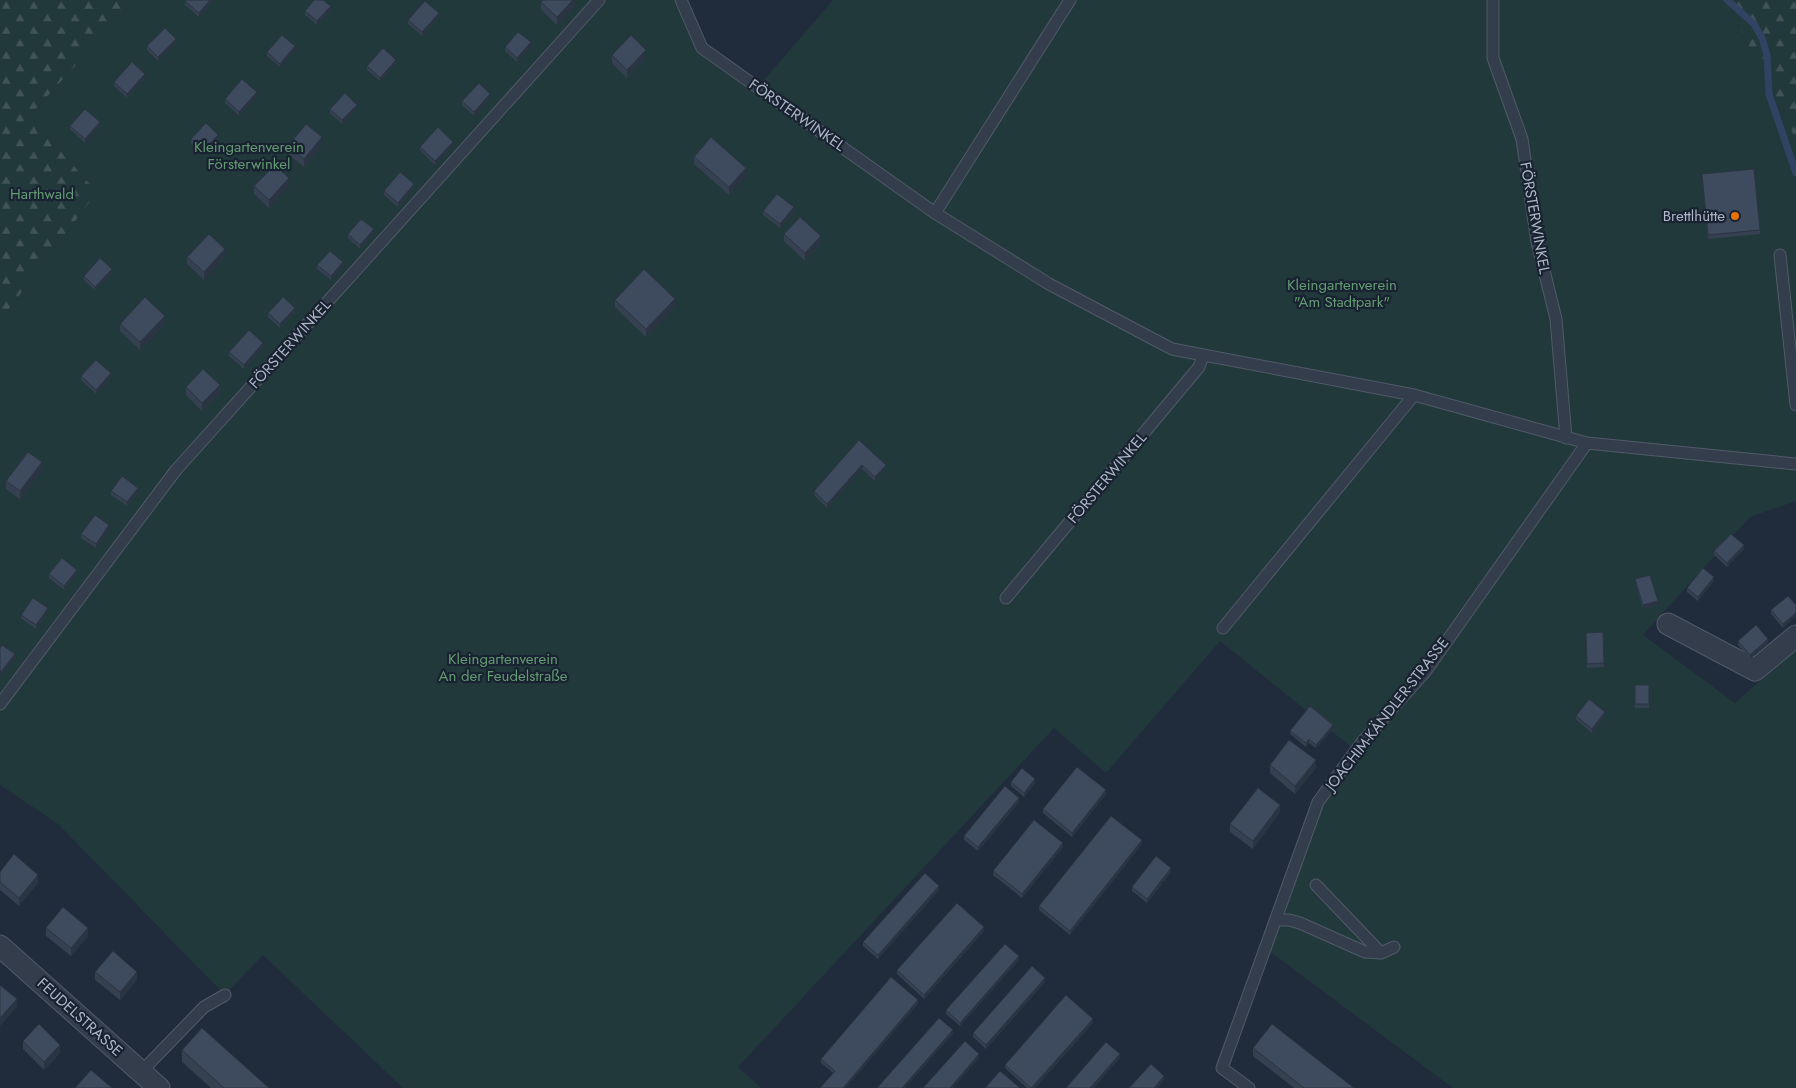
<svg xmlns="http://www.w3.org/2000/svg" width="1796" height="1088" viewBox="0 0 1796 1088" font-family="Jost,sans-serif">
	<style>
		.green { fill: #22393c }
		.forest { fill: url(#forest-firs) }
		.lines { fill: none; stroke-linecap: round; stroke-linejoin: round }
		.stream { stroke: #304362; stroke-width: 7 }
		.service-casing { stroke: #515a69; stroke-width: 13 }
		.minor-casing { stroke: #515a69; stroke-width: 23 }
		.service { stroke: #333d4c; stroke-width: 11 }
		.minor { stroke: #333d4c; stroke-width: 21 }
		.wall { fill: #354051 }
		.shaded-wall { fill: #2b3442 }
		.building { fill: #3e4a5e; stroke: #2b3442 }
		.food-dot { fill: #e8710a; stroke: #192230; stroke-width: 2 }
		.labels { text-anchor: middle; stroke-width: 4.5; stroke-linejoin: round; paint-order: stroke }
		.street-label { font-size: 15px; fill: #aeb7c8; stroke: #192230 }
		.park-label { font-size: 15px; fill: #639b72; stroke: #192230 }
		.poi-label { font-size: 15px; fill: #aeb7c8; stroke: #192230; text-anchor: end }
	</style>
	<defs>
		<pattern id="forest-firs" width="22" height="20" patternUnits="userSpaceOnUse" patternTransform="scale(1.25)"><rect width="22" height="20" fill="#22393c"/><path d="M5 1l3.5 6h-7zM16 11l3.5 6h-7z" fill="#405357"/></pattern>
	</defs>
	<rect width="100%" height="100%" fill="#202b3b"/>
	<path class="green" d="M136,0H681L702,48L758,87L833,0H1726L1796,140V501L1750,517L1643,635L1735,703L1796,648V1088H1453L1265,948L1318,802L1355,750L1220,641L1106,773L1054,728L738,1067L761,1088H403L263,955L225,995L58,824L0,785V321L97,192L29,116Z"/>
	<path class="forest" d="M0,0H136L29,116L97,192L0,321Z
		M1726,0H1796V140Z"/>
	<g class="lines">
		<path class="stream" d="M1727,0L1754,24L1762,38L1767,55L1769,94L1796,173"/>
		<g class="service-casing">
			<path id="service" d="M681,0L702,48L935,213L1049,284L1172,349L1414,395L1587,443L1796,464
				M1493,0V58L1522,139L1537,242L1556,319L1566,438
				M935,213L1070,0
				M1780,255L1796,405
				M1006,598L1199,367L1203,356
				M1223,628L1414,395
				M0,704L176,470L599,0
				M1316,885L1381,953
				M1276,920H1289L1300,923L1365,952L1381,953L1394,947
				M141,1072L204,1007L225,995
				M1249,1088L1222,1068L1318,802L1362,742L1425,672L1587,443"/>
		</g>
		<g class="minor-casing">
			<path id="minor" d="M1668,624L1755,670L1796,636
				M0,946L159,1088"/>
		</g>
		<use href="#service" class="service"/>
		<use href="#minor" class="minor"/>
	</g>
	<path class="wall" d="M212,0V2L199,17L185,5V1Z
		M575,0V5L557,25L541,10V2Z
		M331,10L317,25L305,15V11Z
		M439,17L422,36L408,24V20Z
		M176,43L158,61L147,50V46Z
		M531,46L517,62L505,51V47Z
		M295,50L280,67L267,56V52Z
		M612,55L646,58L627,78L612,63Z
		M396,63L380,81L367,70V66Z
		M145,78L127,98L114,86V82Z
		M257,96L239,116L225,103V99Z
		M490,98L474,116L462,105V101Z
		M357,108L342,124L330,113V109Z
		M70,126H100L85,143L70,129Z
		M191,139H218L204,154L191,143Z
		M322,145L304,167L288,154V146Z
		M453,145L435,165L420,150V147Z
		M694,157L746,176L729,195L694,164Z
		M1702,174L1760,230V234L1708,239Z
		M254,186H289L269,208L254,194Z
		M414,188L398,207L384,195V191Z
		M763,211H794L780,228L763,215Z
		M374,233L360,249L348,238V234Z
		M784,234L821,243L805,261L784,241Z
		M187,257H225L204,280L187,264Z
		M317,265L343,266L331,280L317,269Z
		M112,273L95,290L84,280V276Z
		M615,300L675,307L646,337L615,307Z
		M295,312L280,328L268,317V313Z
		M120,324H165L140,350L120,331Z
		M263,347L244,369L229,356V352Z
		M81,376L111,377L96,394L81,380Z
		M186,387L220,393L202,411L186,395Z
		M859,440L886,468L875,481L862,469L827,508L814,495V491Z
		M42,470L20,499L6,489V481Z
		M111,491L138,492L127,506L111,495Z
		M109,529L96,548L81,538V534Z
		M1744,549L1727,567L1714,555V551Z
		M49,574H77L64,590L49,578Z
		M1635,579L1658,605L1643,609L1635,582Z
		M1714,581L1698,601L1687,592V588Z
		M1788,596L1783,628L1771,614V610Z
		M48,612L36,629L21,618V615Z
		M1603,632L1604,667L1587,668L1586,633Z
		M1738,641L1768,643L1750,659L1738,645Z
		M1635,685H1649V708H1635Z
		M1576,716H1605L1592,733L1576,720Z
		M1333,729L1316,748L1309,743L1306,747L1290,734V731Z
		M1270,765L1316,768L1295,794L1270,773Z
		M1011,782L1035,783L1024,797L1011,786Z
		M1106,794L1072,837L1043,813V809Z
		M1019,802L978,851L964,840V836Z
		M1280,812L1253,849L1230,832V824Z
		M1142,844L1070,935L1039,910V906Z
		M1063,847L1022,898L993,875V871Z
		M0,872L38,883L19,906L0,890Z
		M1171,872L1147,903L1132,891V887Z
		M939,890L878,959L863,946V942Z
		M46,928L88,936L71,956L46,936Z
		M984,931L924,999L897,974V970Z
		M1019,960L960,1026L946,1014V1010Z
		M95,972L137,980L120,1000L95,980Z
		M1045,982L986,1049L973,1037V1033Z
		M918,1004L833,1073L821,1063V1059Z
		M1093,1023L1035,1088H1027L1005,1068V1065Z
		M23,1041L60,1053L44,1070L23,1049Z
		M1253,1048L1354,1088H1294L1253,1056Z
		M182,1050L269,1088H211L182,1062Z"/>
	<path class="shaded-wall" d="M210,0H212V2L199,17V13Z
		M573,0H575V5L557,25V17Z
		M331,6V10L317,25V21Z
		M439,13V17L422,36V32Z
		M176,39V43L158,61V57Z
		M531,42V46L517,62V58Z
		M295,46V50L280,67V64Z
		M646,50V58L627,78V70Z
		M396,60V63L380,81V78Z
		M145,74V78L127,98V94Z
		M257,92V96L239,116V112Z
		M490,94V98L474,116V112Z
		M357,105V108L342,124V120Z
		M100,122V126L85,143V139Z
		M218,135V139L204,154V150Z
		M322,137V145L304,167V159Z
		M453,142V145L435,165V161Z
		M746,168V176L729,195V187Z
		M289,178V186L269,208V200Z
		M414,184V188L398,207V203Z
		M794,207V211L780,228V224Z
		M374,229V233L360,249V245Z
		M821,236V243L805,261V253Z
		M225,249V257L204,280V272Z
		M343,262V266L331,280V276Z
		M112,269V273L95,290V287Z
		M675,299V307L646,337V329Z
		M295,308V312L280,328V324Z
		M165,316V324L140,350V342Z
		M263,343V347L244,369V365Z
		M111,373V377L96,394V390Z
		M220,385V393L202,411V403Z
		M42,462V470L20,499V491Z
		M862,465V469L827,508V504Z
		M886,465V468L875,481V477Z
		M138,488V492L127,506V502Z
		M109,525V529L96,548V544Z
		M1744,545V549L1727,567V563Z
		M77,570V574L64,590V586Z
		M1714,577V581L1698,601V597Z
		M1658,601V605L1643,609V605Z
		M48,608V612L36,629V625Z
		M1796,613V617L1783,628V624Z
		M1768,639V643L1750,659V655Z
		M15,654V658L1,676V672Z
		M1605,712V716L1592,733V729Z
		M1333,725V729L1316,748V745Z
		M1309,739V743L1306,747V743Z
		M1316,760V768L1295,794V786Z
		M1035,779V783L1024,797V793Z
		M1106,790V794L1072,837V833Z
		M1019,798V802L978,851V847Z
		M1280,805V812L1253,849V841Z
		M1142,840V844L1070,935V931Z
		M1063,843V847L1022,898V894Z
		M1171,868V872L1147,903V899Z
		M38,875V883L19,906V898Z
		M939,886V890L878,959V955Z
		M984,927V931L924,999V995Z
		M88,928V936L71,956V948Z
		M1019,956V960L960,1026V1023Z
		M137,972V980L120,1000V992Z
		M1045,978V982L986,1049V1045Z
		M17,999V1007L0,1026V1018Z
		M918,1000V1004L846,1088H843Z
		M1093,1019V1023L1035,1088H1032Z
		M953,1030V1034L905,1088H902Z
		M60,1045V1053L44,1070V1062Z
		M979,1054V1058L953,1088H950Z
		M1120,1054V1058L1094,1088H1090Z
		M1164,1076V1080L1158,1088H1154Z"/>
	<path class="building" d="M186,0H210L199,13L185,1Z
		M314,0H323L331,6L317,21L305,11Z
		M543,0H573L557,17L541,2Z
		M425,1L439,13L422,32L408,20Z
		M165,28L176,39L158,57L147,46Z
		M518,32L531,42L517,58L505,47Z
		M282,35L295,46L280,64L267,52Z
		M631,35L646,50L627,70L612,55Z
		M383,48L396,60L380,78L367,66Z
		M132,62L145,74L127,94L114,82Z
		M242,79L257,92L239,112L225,99Z
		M479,83L490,94L474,112L462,101Z
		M345,93L357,105L342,120L330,109Z
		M85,109L100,122L85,139L70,126Z
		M206,123L218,135L204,150L191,139Z
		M306,124L322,137L304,159L288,146Z
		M438,127L453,142L435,161L420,147Z
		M711,137L746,168L729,187L694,157Z
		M275,165L289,178L269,200L254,186Z
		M1754,169L1760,230L1708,235L1702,174Z
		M400,172L414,184L398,203L384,191Z
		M777,194L794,207L780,224L763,211Z
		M800,217L821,236L805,253L784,234Z
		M361,219L374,229L360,245L348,234Z
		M209,234L225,249L204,272L187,257Z
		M330,251L343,262L331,276L317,265Z
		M100,258L112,269L95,287L84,276Z
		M644,269L675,299L646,329L615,300Z
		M145,297L165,316L140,342L120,324Z
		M283,297L295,308L280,324L268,313Z
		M249,330L263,343L244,365L229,352Z
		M96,360L111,373L96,390L81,376Z
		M203,369L220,385L202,403L186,387Z
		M859,440L886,465L875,477L862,465L827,504L814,491Z
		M28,452L42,462L20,491L6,481Z
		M122,476L138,488L127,502L111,491Z
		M95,515L109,525L96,544L81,534Z
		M1731,534L1744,545L1727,563L1714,551Z
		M62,558L77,570L64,586L49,574Z
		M1703,568L1714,577L1698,597L1687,588Z
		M1650,575L1658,601L1643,605L1635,579Z
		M1788,596L1796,605V613L1783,624L1771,610Z
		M33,598L48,608L36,625L21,615Z
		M1756,625L1768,639L1750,655L1738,641Z
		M1603,632L1604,663L1587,664L1586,633Z
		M2,645L15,654L1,672L0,671V648Z
		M1635,685H1649V704H1635Z
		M1589,699L1605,712L1592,729L1576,716Z
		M1310,706L1333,725L1316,745L1309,739L1306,743L1290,731Z
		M1289,740L1316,760L1295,786L1270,765Z
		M1077,767L1106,790L1072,833L1043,809Z
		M1022,768L1035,779L1024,793L1011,782Z
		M1005,786L1019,798L978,847L964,836Z
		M1258,788L1280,805L1253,841L1230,824Z
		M1111,816L1142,840L1070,931L1039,906Z
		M1034,820L1063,843L1022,894L993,871Z
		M14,854L38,875L19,898L0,882V872Z
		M1156,856L1171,868L1147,899L1132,887Z
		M925,873L939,886L878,955L863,942Z
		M957,903L984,927L924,995L897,970Z
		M63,907L88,928L71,948L46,928Z
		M1005,944L1019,956L960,1023L946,1010Z
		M113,951L137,972L120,992L95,972Z
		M1032,966L1045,978L986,1045L973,1033Z
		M891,977L918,1000L843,1088H820L835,1071L821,1059Z
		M0,985L17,999L0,1018Z
		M1066,995L1093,1019L1031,1088L1005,1065Z
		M939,1018L953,1030L902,1088H877Z
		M39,1024L60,1045L44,1062L23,1041Z
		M1272,1024L1354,1088H1304L1253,1048Z
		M202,1028L269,1088H224L182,1050Z
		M965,1041L979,1054L950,1088H923Z
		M1106,1042L1120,1054L1090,1088H1066Z
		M1151,1064L1164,1076L1154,1088H1129Z
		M91,1070L112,1088H75Z
		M1000,1071L1020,1088H985Z"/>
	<circle class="food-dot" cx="1735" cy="216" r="5"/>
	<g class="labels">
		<g class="street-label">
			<text transform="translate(797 115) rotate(35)" y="5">FÖRSTERWINKEL</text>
			<text transform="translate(1535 218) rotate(80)" y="5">FÖRSTERWINKEL</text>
			<text transform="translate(290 344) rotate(-48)" y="5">FÖRSTERWINKEL</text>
			<text transform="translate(1107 478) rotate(-50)" y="5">FÖRSTERWINKEL</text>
			<text transform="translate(1387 714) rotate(-52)" y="5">JOACHIM-KÄNDLER-STRASSE</text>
			<text transform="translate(80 1017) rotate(42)" y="5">FEUDELSTRASSE</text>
		</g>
		<g class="park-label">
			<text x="249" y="152">Kleingartenverein<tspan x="249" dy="17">Försterwinkel</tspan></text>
			<text x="42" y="199">Harthwald</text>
			<text x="1342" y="290">Kleingartenverein<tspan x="1342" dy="17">"Am Stadtpark"</tspan></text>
			<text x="503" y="664">Kleingartenverein<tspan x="503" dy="17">An der Feudelstraße</tspan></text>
		</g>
		<g class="poi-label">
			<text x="1725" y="221">Brettlhütte</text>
		</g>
	</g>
</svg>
